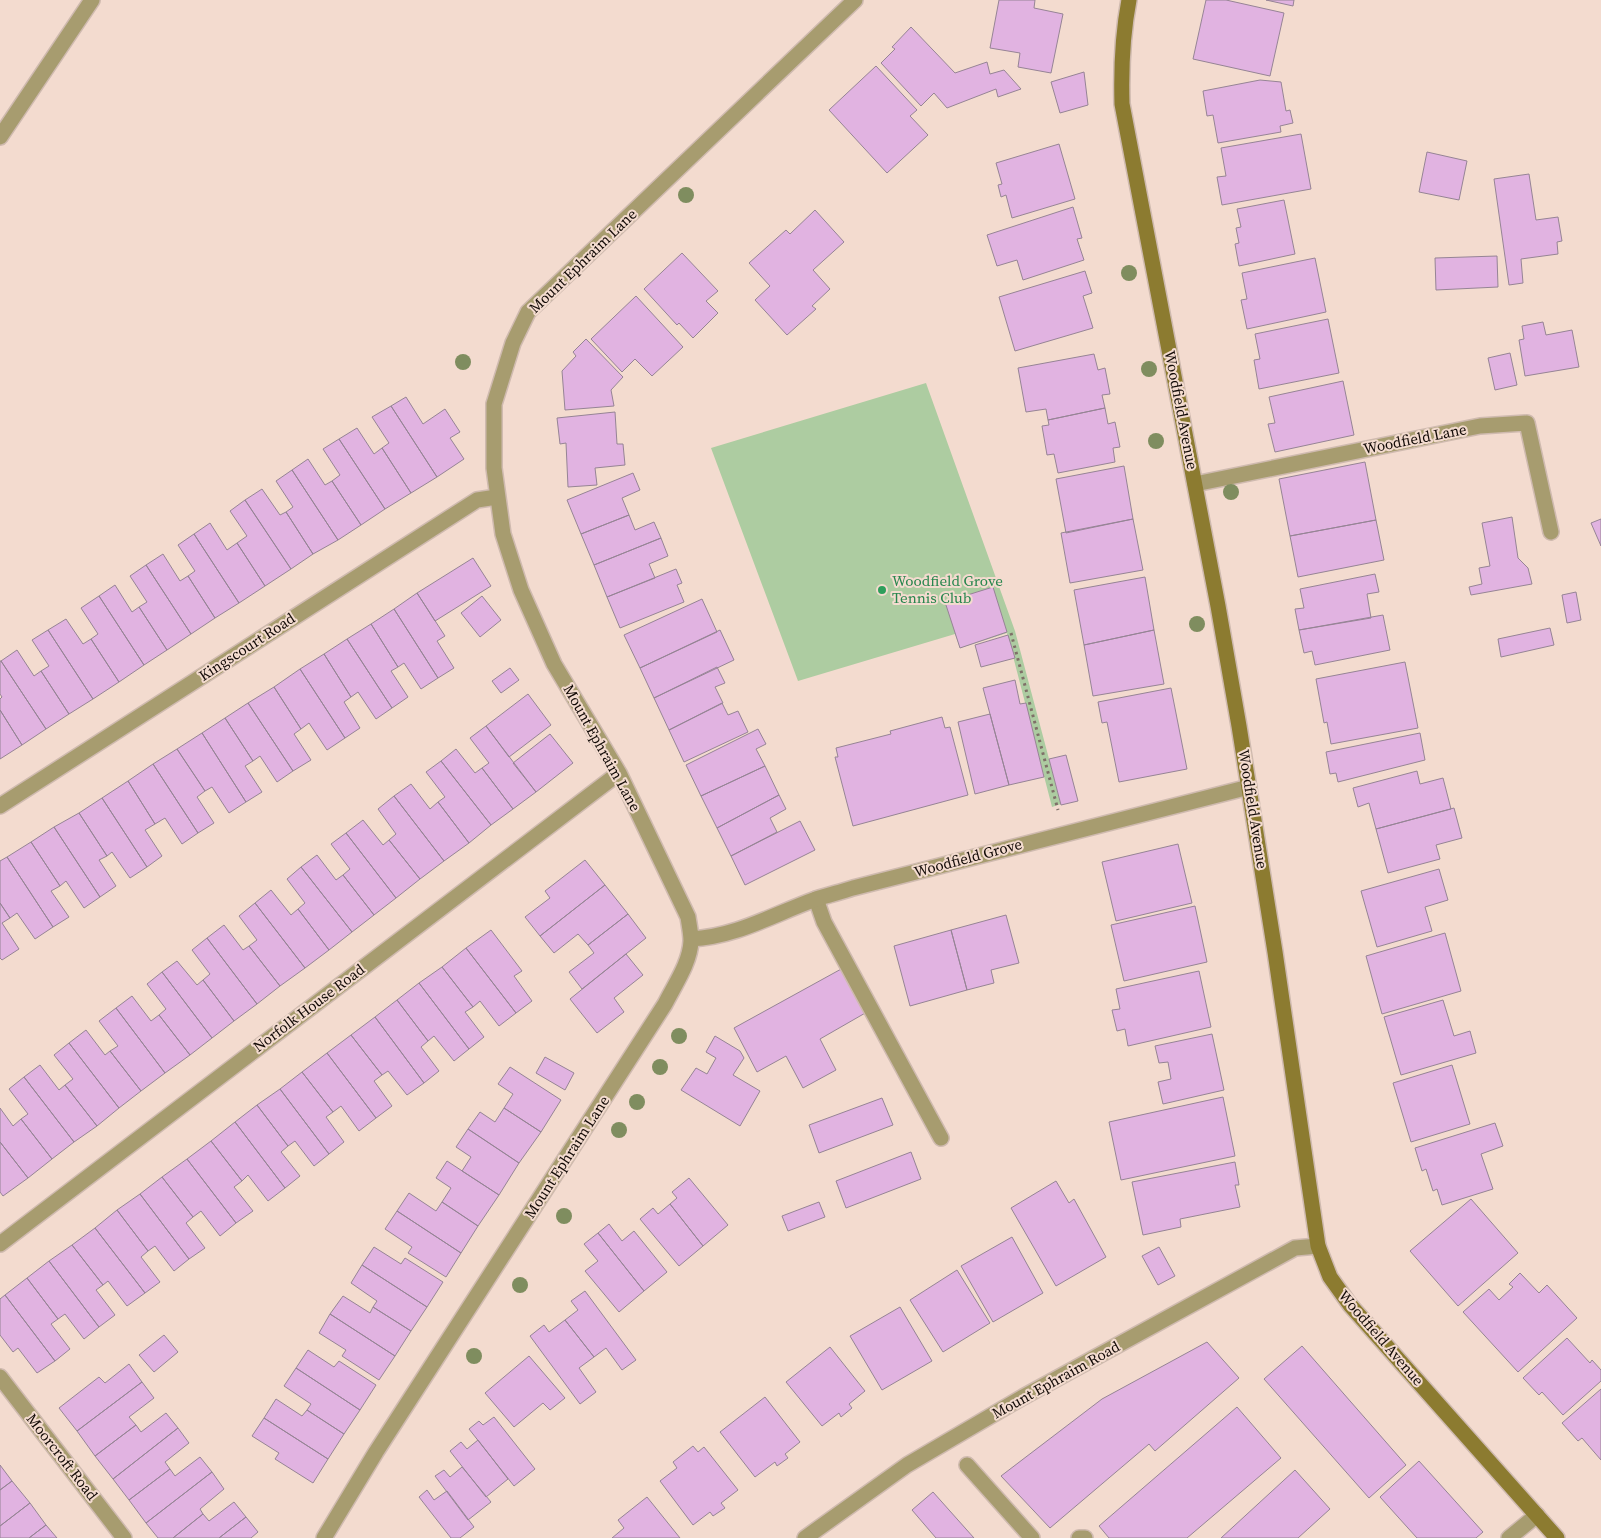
<svg xmlns="http://www.w3.org/2000/svg" width="1601" height="1538" viewBox="0 0 1601 1538" font-family="'Source Serif 4',serif">
	<style>
		.green { fill: #adcca1 }
		.building { fill: #e1b3e1; stroke: #968495 }
		.lines { fill: none; stroke-linecap: round; stroke-linejoin: round }
		.lane-casing { stroke: #cfbaaf; stroke-width: 18 }
		.street-casing { stroke: #cfbaaf; stroke-width: 18 }
		.secondary-casing { stroke: #cfbaaf; stroke-width: 18 }
		.path { stroke: #7f7068; stroke-width: 3; stroke-dasharray: 2.5 4; stroke-linecap: butt }
		.lane { stroke: #a79c6f; stroke-width: 15 }
		.street { stroke: #a79c6f; stroke-width: 15 }
		.secondary { stroke: #8c7b30; stroke-width: 15 }
		.tree { fill: #7f8d5f }
		.leisure-dot { fill: #2e9e5b; stroke: #f3dbcf; stroke-width: 2 }
		.labels { text-anchor: middle; stroke-width: 4; stroke-linejoin: round; paint-order: stroke }
		.street-label { font-size: 15px; fill: #120a06; stroke: #f3dbcf }
		.leisure-label { font-size: 15px; fill: #27864d; stroke: #f3dbcf; text-anchor: start }
	</style>
	<rect width="100%" height="100%" fill="#f3dbcf"/>
	<path class="green" d="M926,383L1015,631L1061,804L1052,807L1007,633L960,648L955,634L798,681L711,448Z"/>
	<path class="building" d="M999,0H1035L1034,8L1063,14L1051,73L1018,67L1020,53L990,48Z
		M1206,0H1226L1284,13L1270,76L1193,59Z
		M1266,0H1294L1293,6Z
		M911,27L955,73L987,62L990,74L1004,70L1021,89L998,97L996,89L947,108L934,93L921,106L881,63L895,49L892,47Z
		M876,66L917,110L910,116L928,135L887,173L829,110Z
		M1084,72L1088,105L1060,113L1051,82Z
		M1260,80L1281,82L1286,111L1290,110L1293,123L1280,126L1281,132L1218,143L1213,115L1207,116L1203,91Z
		M1301,134L1311,189L1222,205L1217,177L1226,176L1221,148Z
		M1059,144L1075,199L1012,218L1006,195L1001,197L998,185L1002,184L996,163Z
		M1427,152L1467,161L1459,200L1419,192Z
		M1529,174L1536,220L1558,217L1562,241L1557,242L1558,254L1521,259L1523,283L1509,285L1494,179Z
		M1284,200L1295,254L1239,266L1235,244L1239,243L1236,228L1241,227L1237,209Z
		M1073,207L1082,238L1077,239L1084,260L1023,280L1017,260L997,266L987,235Z
		M815,210L844,242L813,270L830,289L812,306L816,309L787,335L755,300L770,286L749,263L786,230L790,234Z
		M682,253L718,291L706,301L718,313L693,338L679,323L677,325L644,289Z
		M1497,256L1498,287L1436,290L1435,258Z
		M1315,258L1326,312L1247,329L1241,300L1247,299L1242,273Z
		M1085,271L1092,293L1083,296L1093,328L1015,351L999,297Z
		M636,296L683,347L652,376L635,359L622,372L591,339Z
		M1328,319L1339,373L1259,389L1254,360L1260,359L1255,334Z
		M1543,322L1546,335L1572,330L1579,367L1525,376L1519,340L1524,339L1522,326Z
		M586,339L623,377L611,390L614,406L565,410L562,371L576,356L573,352Z
		M1510,353L1517,385L1495,390L1488,358Z
		M1094,354L1098,370L1105,368L1110,394L1102,395L1105,408L1048,420L1046,409L1026,412L1018,368Z
		M1343,381L1354,435L1275,452L1268,424L1275,423L1269,397Z
		M406,397L423,424L445,409L460,432L450,438L464,459L437,477L391,406Z
		M391,406L437,477L411,493L382,448L389,443L372,417Z
		M1105,408L1108,424L1115,422L1120,447L1113,448L1115,462L1058,473L1054,454L1047,455L1042,426L1049,425L1048,420Z
		M615,412L617,444H623L625,465L595,468L597,485L568,487L566,443L560,444L557,418Z
		M357,428L374,454L382,448L411,493L385,509L339,439Z
		M339,439L385,509L361,525L332,481L340,475L323,449Z
		M308,459L325,485L332,481L361,525L338,540L292,470Z
		M1365,462L1376,520L1290,536L1279,479Z
		M1124,466L1133,519L1066,533L1056,479Z
		M292,470L338,540L313,554L286,512L293,507L276,481Z
		M633,473L640,490L622,498L629,515L581,534L567,500Z
		M262,489L280,515L286,512L313,554L291,569L245,500Z
		M245,500L291,569L265,586L237,543L247,536L230,511Z
		M629,515L635,530L654,522L661,538L594,565L581,534Z
		M1512,517L1518,558L1528,568L1532,584L1471,595L1469,587L1482,584L1479,568L1490,566L1482,523Z
		M1133,519L1143,570L1070,583L1061,533Z
		M1601,519V546L1591,523Z
		M1376,520L1384,560L1298,577L1290,536Z
		M210,523L227,550L237,543L265,586L239,603L194,534Z
		M194,534L239,603L215,618L188,576L195,571L178,545Z
		M661,538L668,556L649,564L655,578L607,597L594,565Z
		M163,554L180,581L188,576L215,618L191,634L146,565Z
		M473,558L491,586L435,621L417,593Z
		M146,565L191,634L167,650L139,607L147,602L130,576Z
		M676,569L682,583L677,585L684,602L620,628L607,597Z
		M1375,574L1379,592L1367,594L1371,618L1299,630L1295,609L1304,608L1300,589Z
		M1145,577L1154,630L1084,645L1074,590Z
		M115,585L132,612L139,607L167,650L144,665L99,596Z
		M993,587L1007,632L960,648L945,602Z
		M1576,592L1581,620L1567,623L1562,595Z
		M417,593L445,636L437,641L454,668L438,678L394,609Z
		M99,596L144,665L119,682L91,639L98,634L81,608Z
		M482,596L501,620L480,637L461,613Z
		M702,599L717,632L640,668L624,635Z
		M394,609L438,678L421,689L404,663L398,667L371,624Z
		M1383,615L1390,650L1315,665L1312,651L1304,653L1299,630Z
		M66,619L83,644L91,639L119,682L93,699L48,630Z
		M371,624L398,667L391,671L408,697L392,708L347,639Z
		M1550,628L1554,645L1501,657L1498,639Z
		M48,630L93,699L69,714L41,671L49,666L32,640Z
		M720,630L734,660L654,698L640,668Z
		M1154,630L1164,684L1093,696L1084,645Z
		M1008,635L1015,658L981,667L975,645Z
		M347,639L392,708L376,719L358,692L351,697L324,654Z
		M17,650L34,676L41,671L69,714L46,729L1,661Z
		M324,654L351,697L344,702L360,728L345,738L300,669Z
		M0,661H1L46,729L22,745L0,710V699L2,697L0,694Z
		M1405,662L1418,728L1331,744L1327,722L1324,723L1316,679Z
		M717,667L725,683L715,687L723,703L669,730L654,698Z
		M510,668L519,680L501,693L492,681Z
		M300,669L345,738L327,750L309,723L301,729L274,687Z
		M1015,680L1020,704L1026,703L1044,777L1009,785L983,688Z
		M274,687L301,729L294,734L311,760L293,771L248,703Z
		M1171,688L1187,769L1119,782L1107,722L1102,723L1098,702Z
		M528,694L551,725L509,757L486,726Z
		M248,703L293,771L277,782L260,756L253,761L225,718Z
		M722,703L728,715L738,711L748,732L684,762L669,730Z
		M0,710L22,745L0,759Z
		M990,714L1009,785L975,794L958,722Z
		M942,717L945,728L950,727L968,795L853,826L835,757H838L836,748L891,734L890,731Z
		M225,718L253,761L245,766L262,792L246,802L202,733Z
		M486,726L536,792L513,809L482,768L489,763L470,738Z
		M758,729L766,744L756,749L765,766L701,796L686,765Z
		M202,733L246,802L229,813L212,787L205,791L177,749Z
		M1420,733L1425,760L1338,782L1336,773L1330,774L1326,752Z
		M550,734L573,763L536,792L513,763Z
		M177,749L205,791L197,797L214,823L198,833L153,764Z
		M456,749L475,773L482,768L513,809L491,825L441,761Z
		M1066,755L1078,801L1061,805L1049,759Z
		M441,761L491,825L469,843L438,802L445,797L426,772Z
		M153,764L198,833L182,844L165,818L155,824L128,781Z
		M765,766L779,795L717,828L701,796Z
		M1417,771L1420,784L1443,778L1451,809L1376,829L1369,803L1358,807L1353,788Z
		M128,781L155,824L145,830L162,856L147,867L102,798Z
		M411,784L430,809L438,802L469,843L444,861L394,796Z
		M779,795L786,809L770,818L777,832L731,856L717,828Z
		M394,796L444,861L420,879L389,840L396,834L378,809Z
		M102,798L147,867L130,878L112,852L107,856L79,813Z
		M1454,808L1462,838L1436,845L1440,859L1388,873L1376,829Z
		M79,813L107,856L99,860L116,886L100,897L54,827Z
		M363,820L383,845L389,840L420,879L396,898L346,833Z
		M800,821L815,850L745,885L731,856Z
		M54,827L100,897L84,908L66,881L60,886L31,842Z
		M346,833L396,898L374,915L343,875L350,869L331,844Z
		M31,842L60,886L51,891L69,917L53,927L7,857Z
		M1178,844L1192,903L1116,921L1102,862Z
		M317,855L336,880L343,875L374,915L352,932L301,867Z
		M7,857L53,927L35,939L17,913L10,918L0,903V861Z
		M585,860L605,885L540,936L525,917L550,898L545,891Z
		M301,867L352,932L329,950L298,909L305,903L287,879Z
		M1439,869L1448,900L1425,907L1432,931L1377,947L1361,891Z
		M605,885L628,914L588,945L578,934L554,953L540,936Z
		M271,890L291,915L298,909L329,950L305,968L255,903Z
		M0,903L10,918L2,923L19,949L2,960L0,958Z
		M255,903L305,968L280,986L249,946L257,940L239,916Z
		M1195,906L1207,962L1124,981L1111,925Z
		M628,914L646,938L582,989L569,972L594,953L588,945Z
		M1006,915L1019,963L991,970L994,983L967,990L951,930Z
		M224,925L243,950L249,946L280,986L257,1004L207,938Z
		M491,930L522,971L514,976L532,1001L516,1013L466,948Z
		M951,930L967,990L910,1006L894,946Z
		M1445,933L1461,991L1382,1014L1366,956Z
		M207,938L257,1004L234,1021L203,980L210,974L192,950Z
		M466,948L516,1013L499,1026L480,1001L473,1007L442,967Z
		M626,954L643,975L614,998L624,1012L597,1033L570,999Z
		M177,961L197,985L203,980L234,1021L212,1038L162,972Z
		M442,967L473,1007L465,1012L484,1037L469,1049L419,983Z
		M843,968L867,1012L820,1039L836,1070L803,1088L786,1056L757,1072L734,1028Z
		M1199,971L1211,1027L1128,1046L1125,1029L1117,1031L1112,1010L1120,1009L1116,989Z
		M162,972L212,1038L190,1055L159,1015L166,1009L147,984Z
		M419,983L469,1049L454,1061L434,1036L428,1041L397,1000Z
		M132,996L151,1021L159,1015L190,1055L165,1073L116,1008Z
		M397,1000L428,1041L421,1047L439,1071L424,1083L375,1017Z
		M1443,1000L1454,1036L1470,1031L1476,1053L1401,1075L1384,1017Z
		M116,1008L165,1073L141,1091L110,1051L118,1046L99,1021Z
		M375,1017L424,1083L407,1095L388,1071L382,1075L351,1035Z
		M86,1030L105,1055L110,1051L141,1091L119,1108L69,1043Z
		M1212,1034L1224,1090L1163,1104L1158,1082L1171,1079L1168,1062L1159,1063L1155,1046Z
		M351,1035L382,1075L374,1081L392,1106L376,1118L327,1053Z
		M715,1036L740,1051L744,1058L733,1075L760,1091L740,1126L681,1090L696,1068L707,1074L716,1058L706,1052Z
		M69,1043L119,1108L97,1126L65,1085L73,1079L54,1055Z
		M327,1053L376,1118L359,1131L341,1106L333,1112L302,1072Z
		M545,1057L574,1073L565,1090L536,1073Z
		M40,1065L59,1090L65,1085L97,1126L74,1142L24,1077Z
		M1452,1065L1470,1124L1411,1142L1393,1083Z
		M510,1067L561,1100L541,1132L504,1108L513,1094L498,1084Z
		M302,1072L333,1112L326,1117L344,1142L329,1154L280,1089Z
		M24,1077L74,1142L52,1159L21,1119L28,1114L9,1089Z
		M280,1089L329,1154L314,1166L295,1141L288,1146L257,1105Z
		M1223,1097L1235,1156L1121,1180L1109,1122Z
		M882,1098L893,1125L819,1153L809,1125Z
		M257,1105L288,1146L281,1152L300,1176L285,1188L235,1122Z
		M0,1108L13,1126L21,1119L52,1159L28,1178L0,1142Z
		M504,1108L541,1132L519,1163L468,1129L480,1112L495,1122Z
		M235,1122L285,1188L268,1201L248,1175L242,1181L211,1141Z
		M1495,1123L1503,1146L1481,1154L1493,1189L1442,1205L1437,1189L1433,1191L1426,1169L1422,1171L1415,1148Z
		M468,1129L519,1163L499,1195L462,1171L471,1157L456,1147Z
		M211,1141L242,1181L234,1187L253,1211L236,1223L187,1159Z
		M0,1142L28,1178L3,1196L0,1192Z
		M911,1152L921,1179L846,1208L836,1181Z
		M187,1159L236,1223L220,1236L201,1211L193,1217L162,1177Z
		M447,1161L499,1195L478,1226L442,1202L451,1188L436,1178Z
		M1235,1162L1239,1185H1235L1240,1207L1180,1219L1181,1227L1143,1235L1132,1182Z
		M162,1177L193,1217L186,1223L205,1248L189,1259L140,1194Z
		M689,1178L728,1225L703,1246L670,1204L677,1198L672,1192Z
		M1056,1181L1069,1203L1074,1199L1106,1257L1056,1286L1011,1208Z
		M409,1193L436,1211L442,1202L478,1226L461,1253L397,1211Z
		M140,1194L189,1259L174,1271L155,1246L148,1251L117,1210Z
		M1471,1199L1518,1253L1458,1306L1410,1251Z
		M819,1202L825,1217L788,1231L782,1216Z
		M670,1204L703,1246L679,1266L640,1219L653,1208L658,1214Z
		M117,1210L148,1251L141,1257L160,1282L145,1293L95,1228Z
		M397,1211L461,1253L446,1277L408,1253L412,1247L385,1229Z
		M609,1224L622,1241L634,1231L667,1272L644,1291L598,1233Z
		M95,1228L145,1293L127,1306L108,1281L103,1285L72,1245Z
		M598,1233L644,1291L619,1312L585,1271L598,1261L584,1244Z
		M1012,1237L1043,1293L993,1322L961,1266Z
		M72,1245L103,1285L96,1290L115,1315L99,1327L49,1261Z
		M374,1247L401,1264L405,1258L443,1282L427,1307L362,1265Z
		M1159,1247L1175,1276L1158,1285L1142,1256Z
		M49,1261L99,1327L84,1339L65,1314L58,1319L27,1278Z
		M362,1265L427,1307L411,1331L373,1307L377,1301L351,1283Z
		M957,1270L990,1323L943,1352L910,1300Z
		M1520,1273L1539,1293L1547,1285L1577,1318L1518,1372L1463,1312L1489,1289L1499,1300L1513,1287L1509,1284Z
		M27,1278L58,1319L51,1324L70,1349L55,1361L5,1295Z
		M585,1291L636,1360L622,1370L606,1348L594,1357L565,1320L578,1310L571,1301Z
		M5,1295L55,1361L37,1373L18,1348L13,1352L0,1335V1299Z
		M343,1296L370,1313L373,1307L411,1331L395,1356L330,1314Z
		M900,1307L932,1361L882,1390L850,1336Z
		M330,1314L395,1356L379,1380L342,1356L346,1350L319,1333Z
		M565,1320L594,1357L579,1368L596,1392L580,1404L530,1336L544,1325L549,1332Z
		M164,1335L178,1352L154,1372L139,1355Z
		M1567,1338L1590,1363L1592,1360L1601,1370V1381L1563,1415L1542,1392L1539,1395L1523,1378Z
		M1207,1342L1239,1378L1155,1451L1149,1444L1050,1528L1001,1476L1102,1399Z
		M1302,1346L1406,1465L1369,1498L1264,1379Z
		M830,1347L865,1391L849,1404L852,1408L841,1417L839,1413L822,1426L786,1382Z
		M308,1350L334,1367L339,1361L376,1385L360,1410L296,1368Z
		M529,1356L565,1398L550,1410L543,1403L514,1427L485,1393Z
		M129,1364L142,1382L77,1431L59,1408L99,1377L105,1383Z
		M296,1368L360,1410L344,1434L307,1410L311,1404L284,1386Z
		M142,1382L154,1398L129,1417L136,1425L95,1456L77,1431Z
		M1601,1389V1460L1582,1438L1578,1441L1562,1423Z
		M765,1397L800,1442L785,1454L788,1458L777,1466L775,1462L755,1477L720,1432Z
		M276,1399L302,1416L307,1410L344,1434L328,1459L264,1418Z
		M1237,1407L1281,1458L1187,1538H1109L1099,1526Z
		M166,1413L178,1428L113,1479L95,1456L136,1425L141,1432Z
		M494,1417L535,1469L514,1486L469,1429L479,1421L483,1425Z
		M264,1418L328,1459L313,1483L275,1459L279,1453L252,1436Z
		M178,1428L189,1443L165,1462L170,1469L129,1500L113,1479Z
		M478,1440L508,1479L486,1497L450,1451L461,1442L467,1449Z
		M693,1446L698,1452L704,1447L738,1490L721,1503L725,1508L713,1516L710,1512L693,1525L660,1481L677,1468L673,1462Z
		M200,1457L212,1472L146,1523L129,1500L170,1469L175,1476Z
		M1419,1461L1483,1532L1476,1538H1417L1380,1497Z
		M0,1465L12,1481L0,1490Z
		M462,1467L491,1502L468,1520L435,1476L444,1470L450,1477Z
		M1295,1470L1330,1509L1298,1538H1221Z
		M212,1472L224,1489L200,1509L203,1514L173,1538H158L146,1523Z
		M12,1481L30,1503L0,1526V1490Z
		M427,1490L434,1500L447,1491L474,1527L460,1538H451L419,1497Z
		M933,1492L974,1538H936L912,1510Z
		M647,1497L680,1538H612L624,1528L618,1520Z
		M234,1502L246,1517L219,1538H173L203,1514L209,1521Z
		M30,1503L46,1525L29,1538H0V1526Z
		M246,1517L258,1532L251,1538H219Z
		M46,1525L57,1538H29Z"/>
	<g class="lines">
		<g class="lane-casing">
			<path id="lane" d="M816,899L824,922L941,1138"/>
		</g>
		<g class="street-casing">
			<path id="street" d="M0,137L92,0
				M1195,484L1480,426L1527,423L1551,532
				M0,806L477,500L497,497
				M691,939C736,937 774,914 816,899C828,895 841,892 853,888L1249,787
				M0,1244L619,773
				M0,1377L124,1538
				M967,1465L1032,1538
				M324,1538L376,1452L665,1004C675,984 690,963 691,941C691,933 689,924 688,917L619,773L554,664L521,590L503,534L494,468V404L513,343L528,312L855,0
				M805,1538L907,1465L1023,1397L1295,1248L1318,1246
				M1079,1538H1085
				M1509,1538L1537,1515"/>
		</g>
		<g class="secondary-casing">
			<path id="secondary" d="M1129,0C1122,36 1121,68 1122,104L1218,606L1239,726L1275,952L1318,1246L1330,1277L1350,1305L1557,1538"/>
		</g>
		<path class="path" d="M1011,633L1058,810"/>
		<use href="#lane" class="lane"/>
		<use href="#street" class="street"/>
		<use href="#secondary" class="secondary"/>
	</g>
	<g class="tree">
		<circle cx="686" cy="195" r="8"/>
		<circle cx="1129" cy="273" r="8"/>
		<circle cx="463" cy="362" r="8"/>
		<circle cx="1149" cy="369" r="8"/>
		<circle cx="1156" cy="441" r="8"/>
		<circle cx="1231" cy="492" r="8"/>
		<circle cx="1197" cy="624" r="8"/>
		<circle cx="679" cy="1036" r="8"/>
		<circle cx="660" cy="1067" r="8"/>
		<circle cx="637" cy="1102" r="8"/>
		<circle cx="619" cy="1130" r="8"/>
		<circle cx="564" cy="1216" r="8"/>
		<circle cx="520" cy="1285" r="8"/>
		<circle cx="474" cy="1356" r="8"/>
	</g>
	<circle class="leisure-dot" cx="882" cy="590" r="5"/>
	<g class="labels">
		<g class="street-label">
			<text transform="translate(583 261) rotate(-44)" y="5">Mount Ephraim Lane</text>
			<text transform="translate(1181 410) rotate(79)" y="5">Woodfield Avenue</text>
			<text transform="translate(1415 439) rotate(-11)" y="5">Woodfield Lane</text>
			<text transform="translate(247 647) rotate(-33)" y="5">Kingscourt Road</text>
			<text transform="translate(602 748) rotate(61)" y="5">Mount Ephraim Lane</text>
			<text transform="translate(1253 809) rotate(81)" y="5">Woodfield Avenue</text>
			<text transform="translate(968 858) rotate(-15)" y="5">Woodfield Grove</text>
			<text transform="translate(309 1008) rotate(-37)" y="5">Norfolk House Road</text>
			<text transform="translate(567 1157) rotate(-57)" y="5">Mount Ephraim Lane</text>
			<text transform="translate(1381 1338) rotate(49)" y="5">Woodfield Avenue</text>
			<text transform="translate(1056 1380) rotate(-29)" y="5">Mount Ephraim Road</text>
			<text transform="translate(62 1457) rotate(52)" y="5">Moorcroft Road</text>
		</g>
		<g class="leisure-label">
			<text x="892" y="586">Woodfield Grove<tspan x="892" dy="17">Tennis Club</tspan></text>
		</g>
	</g>
</svg>
